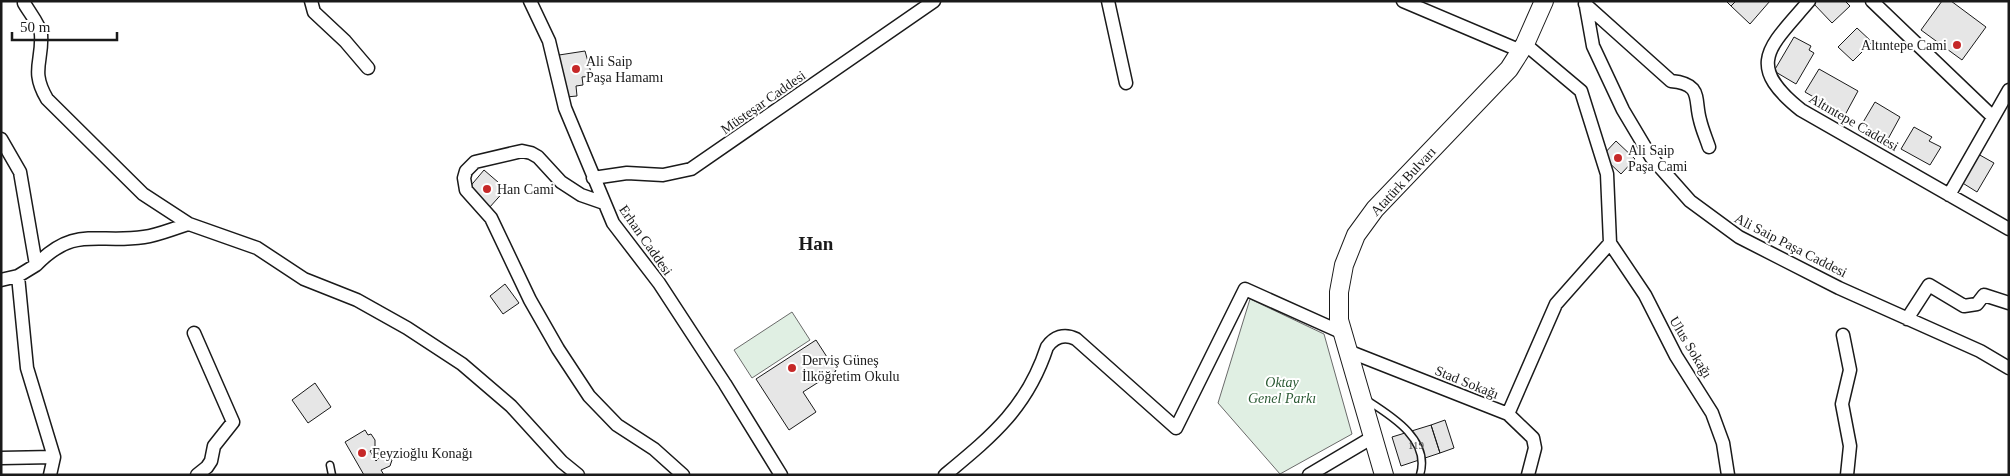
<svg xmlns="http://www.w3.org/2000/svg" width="2010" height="476" viewBox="0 0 2010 476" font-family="'Times New Roman',serif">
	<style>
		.green { fill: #e0efe3; stroke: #6a6a6a }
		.building { fill: #e6e6e6; stroke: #1a1a1a }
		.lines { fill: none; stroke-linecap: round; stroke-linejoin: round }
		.service-casing { stroke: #1a1a1a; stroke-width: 9 }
		.minor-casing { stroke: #1a1a1a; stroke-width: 15 }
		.secondary-casing { stroke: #1a1a1a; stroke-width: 20 }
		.service { stroke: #fff; stroke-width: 6 }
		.minor { stroke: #fff; stroke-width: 12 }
		.secondary { stroke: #fff; stroke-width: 18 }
		.poi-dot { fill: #c62828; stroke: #fff; stroke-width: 2 }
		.labels { text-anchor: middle; stroke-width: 4; stroke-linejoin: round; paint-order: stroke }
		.number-label { font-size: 11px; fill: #4d4d4d }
		.poi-label { font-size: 14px; fill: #1a1a1a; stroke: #fff; text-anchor: start }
		.street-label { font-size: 14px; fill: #1a1a1a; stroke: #fff }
		.park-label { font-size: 14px; font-style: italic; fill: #2b5a34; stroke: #fff }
		.district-label { font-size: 19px; font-weight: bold; fill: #1a1a1a; stroke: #fff }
	</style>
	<rect width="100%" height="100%" fill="#fff"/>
	<path class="green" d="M1250,299L1324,334L1352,434L1280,474L1218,403Z
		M792,312L810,340L752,378L734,350Z"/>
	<path class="building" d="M1726,1H1736L1731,6Z
		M1736,1H1770L1750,24L1731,6Z
		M1815,1H1845L1850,6L1832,23L1813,3Z
		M1942,1H1951L1986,27L1962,60L1921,30Z
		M1857,28L1872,42L1853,61L1838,47Z
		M1794,37L1811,46L1809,50L1814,53L1796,84L1774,71Z
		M585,51L592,76L582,77L583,85L576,86L577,96L566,97L559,55Z
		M1819,69L1858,91L1845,115L1805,92Z
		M1875,102L1900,117L1888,139L1862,124Z
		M1914,127L1932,137L1929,141L1941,147L1930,165L1901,149Z
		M1616,141L1635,159L1621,174L1602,156Z
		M1978,154L1994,163L1977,192L1961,182Z
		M484,170L506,189L489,208L468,189Z
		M505,284L519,303L503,314L490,296Z
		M816,340L836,371L803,392L816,412L789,430L756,379Z
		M315,383L331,407L308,423L292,400Z
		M1445,420L1454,448L1440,453L1431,425Z
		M1431,425L1440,453L1401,466L1392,437Z
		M365,430L368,435L371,434L375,440V448L370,451L376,461L380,457L387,455L392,460L390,466L381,470L384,475H364L345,442Z"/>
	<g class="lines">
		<g class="service-casing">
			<path id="service" d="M1365,399C1390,415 1431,439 1420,475
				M330,465L332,475"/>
		</g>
		<g class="minor-casing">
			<path id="minor" d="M311,1L314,12L345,41L368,68
				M530,1L549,41L565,108L613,223L659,283L725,384L781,475
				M1108,1L1126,83
				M1403,1L1521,51
				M1585,1L1593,46L1623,110L1651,157L1690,201L1739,237L1839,288L1980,351L2009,368
				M1809,1C1771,46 1743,64 1801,110L2009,229
				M1872,1L1993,117
				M24,3C29,12 40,25 41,34C43,62 30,70 47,99L143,194L189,224L257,248L304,279L357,300L407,328L462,364L511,406L562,462L578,475
				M1585,4L1671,81C1703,84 1694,99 1700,120C1702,129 1706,138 1709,147
				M1,139L20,172L36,265L18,276L1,280
				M593,178L627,173L663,175L691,169L934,1
				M1949,195L2009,90
				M604,203L581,195L561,182L538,157L531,153L522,151L475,162L466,171L464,178L466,190L491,218L530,300L558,349L589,396L617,425L654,449L683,475
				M1610,243L1645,295L1676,356L1712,413L1723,443L1728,475
				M36,265C75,225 96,244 144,237C159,235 174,228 189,224
				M18,276L27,368L54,457L50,475
				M1907,319L1929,285L1964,306L1977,304L1984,295L2009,303
				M194,333L233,422L214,446L211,461L207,467L197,475
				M1843,335L1850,370L1842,404L1850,446L1847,475
				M1348,351L1508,414L1533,438L1535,448L1528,475
				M1508,414L1556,304L1610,243L1607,174L1581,91L1525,44
				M1,458L54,457
				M945,475C992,436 1027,408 1047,347C1054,337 1064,333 1076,339L1176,428L1245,289L1343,333
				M1309,475L1373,437"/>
		</g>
		<g class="secondary-casing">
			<path id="secondary" d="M1384,475L1339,320V292L1344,265L1356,235L1375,209L1509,69L1525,44L1544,1"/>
		</g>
		<use href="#service" class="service"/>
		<use href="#minor" class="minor"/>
		<use href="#secondary" class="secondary"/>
	</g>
	<g class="poi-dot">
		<circle cx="1957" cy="45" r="5"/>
		<circle cx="576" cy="69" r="5"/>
		<circle cx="1618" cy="158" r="5"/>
		<circle cx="487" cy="189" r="5"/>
		<circle cx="792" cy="368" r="5"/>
		<circle cx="362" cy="453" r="5"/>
	</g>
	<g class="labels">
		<g class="number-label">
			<text x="1416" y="449">119</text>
		</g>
		<g class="poi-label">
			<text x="1947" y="50" text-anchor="end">Altıntepe Cami</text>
			<text x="586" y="66">Ali Saip<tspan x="586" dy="16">Paşa Hamamı</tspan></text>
			<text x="1628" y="155">Ali Saip<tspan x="1628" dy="16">Paşa Cami</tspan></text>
			<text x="497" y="194">Han Cami</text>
			<text x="802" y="365">Derviş Güneş<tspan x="802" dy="16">İlköğretim Okulu</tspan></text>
			<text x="372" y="458">Feyzioğlu Konağı</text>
		</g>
		<g class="street-label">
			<text transform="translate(763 102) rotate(-35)" y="5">Müsteşar Caddesi</text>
			<text transform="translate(1854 122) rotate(30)" y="5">Altıntepe Caddesi</text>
			<text transform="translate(1403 181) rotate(-47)" y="5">Atatürk Bulvarı</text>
			<text transform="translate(646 240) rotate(55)" y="5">Erhan Caddesi</text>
			<text transform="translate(1791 245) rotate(27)" y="5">Ali Saip Paşa Caddesi</text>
			<text transform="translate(1691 347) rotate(59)" y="5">Ulus Sokağı</text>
			<text transform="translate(1467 382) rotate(22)" y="5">Stad Sokağı</text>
		</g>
		<g class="park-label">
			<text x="1282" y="387">Oktay<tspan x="1282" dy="16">Genel Parkı</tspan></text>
		</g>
		<g class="district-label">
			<text x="816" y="250">Han</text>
		</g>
	</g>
	<rect width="2010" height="476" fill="none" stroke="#1a1a1a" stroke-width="5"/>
	<path d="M12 32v8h105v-8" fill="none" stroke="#1a1a1a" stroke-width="2.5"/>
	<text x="20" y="32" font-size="15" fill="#1a1a1a" stroke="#ffffff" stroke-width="4" paint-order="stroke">50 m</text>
</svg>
